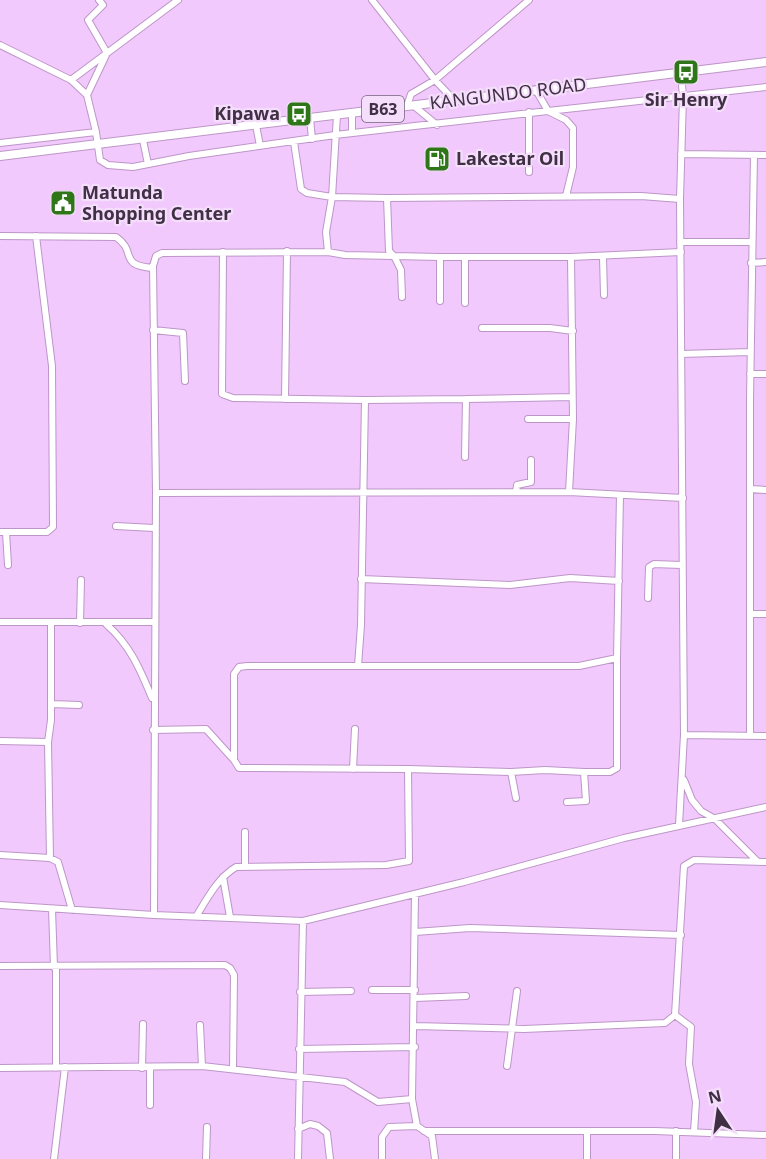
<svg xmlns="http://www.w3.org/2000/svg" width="766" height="1159" viewBox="0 0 766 1159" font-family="'Noto Sans',sans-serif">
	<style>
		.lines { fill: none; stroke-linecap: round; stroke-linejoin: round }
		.minor-casing { stroke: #bd96c7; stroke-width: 8 }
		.highway-casing { stroke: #bd96c7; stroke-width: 10 }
		.minor { stroke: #fff; stroke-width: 6 }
		.highway { stroke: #fff; stroke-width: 8 }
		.labels { text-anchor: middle; stroke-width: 4.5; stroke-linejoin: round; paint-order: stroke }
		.shield { fill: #f5ddfc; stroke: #76647b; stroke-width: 1.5 }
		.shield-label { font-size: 16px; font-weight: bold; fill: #403044 }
		.street-label { font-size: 18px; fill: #403044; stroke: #f5ddfc }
		.poi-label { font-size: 18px; font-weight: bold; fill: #403044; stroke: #f5ddfc; text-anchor: start }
	</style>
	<rect width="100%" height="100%" fill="#f2c9fc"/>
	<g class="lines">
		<g class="minor-casing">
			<path id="minor" d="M372,0L435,80L454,100
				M0,45L71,80L87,95
				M71,80L178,0
				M536,90L548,111L766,87
				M407,106L411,94L435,80L529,0
				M414,106L437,125
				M529,112V172
				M337,115L332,197L387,198
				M310,118L312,139
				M256,125L260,146
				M96,132L100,160L108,165L133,167L189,156L335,135L548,111L566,120L573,128V167L566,196
				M352,133V113
				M143,140L148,164
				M294,142L301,189L307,193L332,197L326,232L328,252
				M0,143L96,132L87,95L107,53L88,20L103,5L99,0
				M681,154L766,155
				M0,236L116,237C138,252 117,265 153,268
				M680,242H751
				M223,252L222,394L233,398L365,400
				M440,257H571
				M465,257V303
				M603,257L604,295
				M751,263L766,262
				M440,301V257L394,256L389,251L387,198L641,196L680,199
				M482,328H550L573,331
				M153,330L183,333L185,381
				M681,354L750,352
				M750,374H766
				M285,399L287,251
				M528,419H573
				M465,457L466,399L572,397
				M750,489L766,490
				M516,492L517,485L531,482V460
				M569,492L573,419L571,257L681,252
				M156,493L153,266L156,256L162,253L328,252L345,255L394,256L401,270L402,297
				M116,526L154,528
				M0,532H47L53,527L52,366L36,236
				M6,532L8,565
				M361,579L510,585L570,578L619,581
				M648,598L649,567L654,564L681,565
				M751,614H766
				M0,622H155
				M80,623L81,580
				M106,624C130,645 140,669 152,698
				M358,666H579L617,658L620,495
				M51,704L79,705
				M153,730L206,729L234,760
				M684,735L766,736
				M750,736V400L754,155
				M0,741L48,742
				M353,769L355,729
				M408,769L511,772L516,798
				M511,772L545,770L584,772L586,801L567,802
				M584,772H610L617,768V658
				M684,780L692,800L701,811L715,819L758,862
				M679,825L684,735L680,199L683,97L681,73
				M245,832V866
				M0,855L50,858L58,862L72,910
				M50,858L48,742L51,720V623
				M223,877L230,917
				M415,894L412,1099L417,1126L432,1136L435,1159
				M0,905L154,915L303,921L464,882L624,838L766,807
				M52,909L54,967
				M154,915L156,493L569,492L683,498
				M197,915C208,897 218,878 236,867L386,865L409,861L408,769L239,768L234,760V674L239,667L247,666H358L361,625L365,400L466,399
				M415,932L470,928L681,935
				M0,966L225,965L230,968L234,975L233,1069
				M56,967V1068
				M372,990H415
				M300,992L351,991
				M415,998L466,996
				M675,1015L691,1027L689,1064L696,1102L694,1132
				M200,1025L202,1066
				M415,1026L524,1029L665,1023L675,1015L684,866L694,860L766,862
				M299,1049L415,1047
				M507,1066L517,991
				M150,1067V1105
				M0,1068L202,1066L345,1082L378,1102L412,1099
				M142,1068L143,1024
				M298,1129L310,1124L318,1126L327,1133L330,1159
				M424,1131H655L766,1135
				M587,1131V1159
				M54,1159L65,1067
				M206,1159L207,1127
				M298,1159L303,921
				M382,1159V1137L389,1127L417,1126
				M676,1159V1131"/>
		</g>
		<g class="highway-casing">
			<path id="highway" d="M0,156L766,62"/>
		</g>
		<use href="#minor" class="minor"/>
		<use href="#highway" class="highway"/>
	</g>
	<defs>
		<g id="bus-square" transform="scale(1.35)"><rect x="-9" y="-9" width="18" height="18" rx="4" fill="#2f7618" stroke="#f5ddfc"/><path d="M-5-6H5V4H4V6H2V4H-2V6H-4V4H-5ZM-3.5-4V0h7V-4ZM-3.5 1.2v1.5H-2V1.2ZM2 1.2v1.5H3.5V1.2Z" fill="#fff"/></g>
		<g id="fuel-square" transform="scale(1.35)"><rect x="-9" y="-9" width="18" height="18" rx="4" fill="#2f7618" stroke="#f5ddfc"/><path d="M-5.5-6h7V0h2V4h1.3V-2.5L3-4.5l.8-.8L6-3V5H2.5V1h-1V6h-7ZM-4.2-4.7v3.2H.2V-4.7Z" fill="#fff"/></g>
		<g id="civic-square" transform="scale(1.35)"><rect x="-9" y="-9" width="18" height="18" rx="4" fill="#2f7618" stroke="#f5ddfc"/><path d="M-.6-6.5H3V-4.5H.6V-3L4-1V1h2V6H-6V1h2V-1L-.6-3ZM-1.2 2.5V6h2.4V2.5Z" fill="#fff"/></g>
	</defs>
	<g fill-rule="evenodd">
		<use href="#bus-square" x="686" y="72"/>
		<use href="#bus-square" x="299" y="114"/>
		<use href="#fuel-square" x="437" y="159"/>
		<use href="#civic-square" x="63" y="203"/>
	</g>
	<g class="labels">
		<rect class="shield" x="362" y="96" width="42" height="26" rx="4.5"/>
		<g class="shield-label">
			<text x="383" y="115">B63</text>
		</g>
		<g class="street-label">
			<text transform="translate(508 94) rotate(-7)" y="6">KANGUNDO ROAD</text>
		</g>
		<g class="poi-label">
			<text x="686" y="106" text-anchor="middle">Sir Henry</text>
			<text x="280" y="120" text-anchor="end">Kipawa</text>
			<text x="456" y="165">Lakestar Oil</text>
			<text x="82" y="199">Matunda<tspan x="82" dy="21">Shopping Center</tspan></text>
		</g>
	</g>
	<g transform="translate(718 1111) rotate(347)" stroke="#f5ddfc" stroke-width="4.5" paint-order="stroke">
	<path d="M0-4.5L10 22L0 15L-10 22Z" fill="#403044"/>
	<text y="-9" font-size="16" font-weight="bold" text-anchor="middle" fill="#403044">N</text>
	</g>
</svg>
